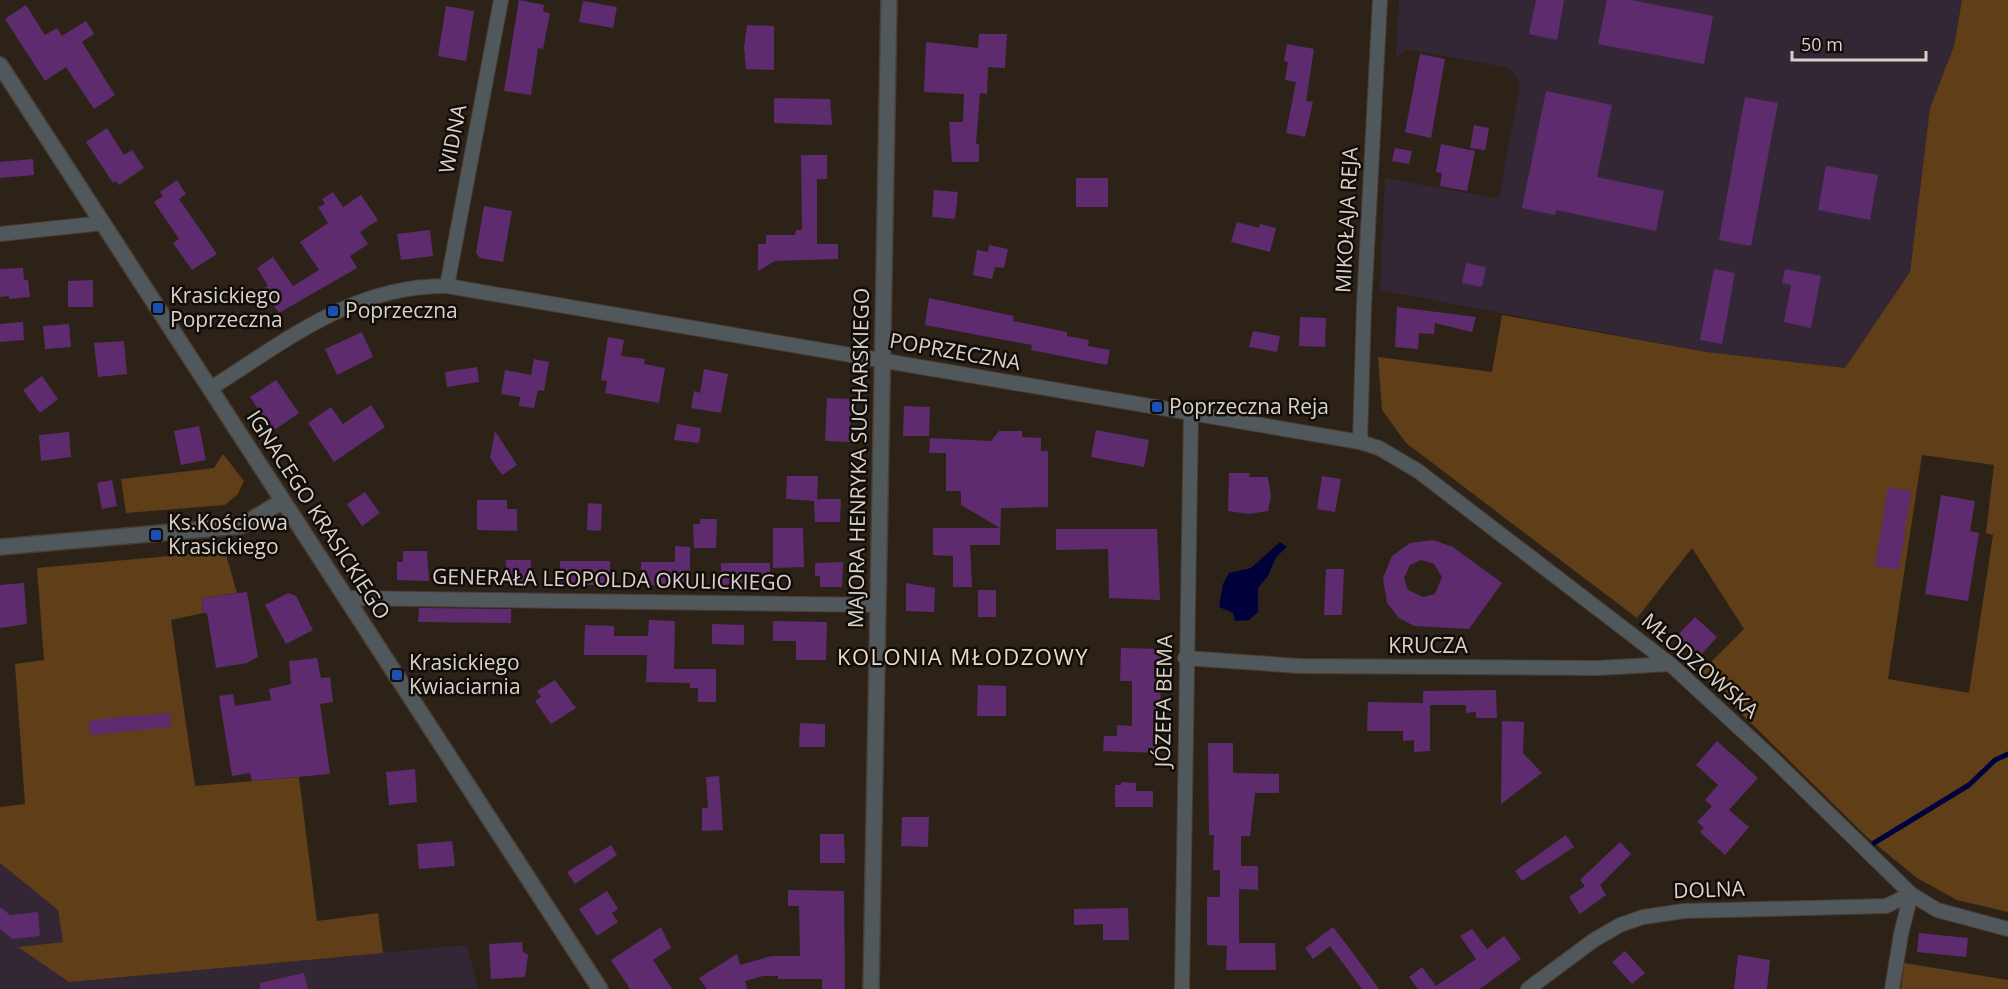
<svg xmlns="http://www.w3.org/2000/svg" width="2008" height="989" viewBox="0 0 2008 989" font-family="'Open Sans',sans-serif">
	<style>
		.industrial { fill: #332735 }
		.green { fill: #603e18; fill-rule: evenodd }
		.water { fill: #00003b }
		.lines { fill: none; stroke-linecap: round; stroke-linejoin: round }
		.stream { stroke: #00003b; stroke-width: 5 }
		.building { fill: #5e2c6e; fill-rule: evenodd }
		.minor-casing { stroke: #493e35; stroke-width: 16 }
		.tertiary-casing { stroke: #493e35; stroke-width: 18 }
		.minor { stroke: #50585b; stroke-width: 14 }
		.tertiary { stroke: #50585b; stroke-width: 15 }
		.transit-dot { fill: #1a4fb4; stroke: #120d08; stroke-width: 2 }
		.labels { text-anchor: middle; stroke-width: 5; stroke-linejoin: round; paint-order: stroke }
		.street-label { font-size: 21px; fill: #d9d2cb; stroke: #120d08 }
		.poi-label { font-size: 21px; fill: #d9d2cb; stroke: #120d08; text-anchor: start }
		.neighbourhood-label { font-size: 22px; letter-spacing: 1.5px; fill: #e9dacc; stroke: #120d08 }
	</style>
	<rect width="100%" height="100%" fill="#2d2218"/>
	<path class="industrial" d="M1399,0H1962L1954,46L1930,108L1910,272L1845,368L1706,352L1380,290L1385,178L1499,199L1520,83L1510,68L1407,49L1396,57Z
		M0,863L58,910L63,942L18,947L69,982L467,945L478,989H0Z"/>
	<path class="green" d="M1962,0H2008V912L1957,900L1917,878L1867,837L1700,673L1744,629L1692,548L1637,618L1406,443L1382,410L1378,357L1492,372L1502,315L1706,352L1845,368L1910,272L1930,108L1954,46ZM1922,455L1994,465L1986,533L1993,535L1969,693L1888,679Z
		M223,454L244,481L238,494L225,505L126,513L121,479L214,468Z
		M225,551L237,593L202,598L203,613L171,620L195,786L299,777L317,921L378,913L383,953L69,982L18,947L63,942L58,910L0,863V807L25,804L15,664L44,660L37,568Z
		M1904,963L2008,980V989H1901Z"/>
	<path class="water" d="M1280,542L1287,547L1276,557L1268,576L1258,588V612L1249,620L1235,621L1233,613L1219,607L1223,584L1229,573L1251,568Z"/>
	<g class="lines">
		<path class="stream" d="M1874,843L1969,785L1995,760L2008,754"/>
	</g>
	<path class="building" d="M519,0L544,5L543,12L550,13L543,49L538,48L531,95L504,91Z
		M1536,0H1564L1557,40L1529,34Z
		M1607,0H1631L1713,16L1704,64L1598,44Z
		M583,1L617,7L613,28L579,22Z
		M26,5L45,35L57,28L62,36L86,21L94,34L82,42L115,95L94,109L66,67L45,81L5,19Z
		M446,6L474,11L466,61L438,56Z
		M747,25L774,26V70L746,69L744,47Z
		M979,34H1007L1005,68L988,67L987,94L980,93L976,144H979V162H952L949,122H963L964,94L924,92L926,42L978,48Z
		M1287,44L1314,49L1306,101L1313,102L1305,137L1286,133L1296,82L1285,80L1288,62L1284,61Z
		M1420,54L1445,59L1431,138L1405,132Z
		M1546,91L1612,105L1597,177L1664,191L1656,231L1556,210L1555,215L1522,208Z
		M1745,97L1778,103L1751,246L1719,240Z
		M774,98L830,99L832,125L774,123Z
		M1474,125L1489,128L1485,150L1470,148Z
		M107,128L124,155L132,150L144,168L119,185L116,181L113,183L86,142Z
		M1441,144L1475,151L1467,191L1440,186L1442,173L1436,172Z
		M1395,148L1412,151L1409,164L1392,161Z
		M801,155H827V179H817V244H838V259L775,261L758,271V244H766V235H795L796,230H802Z
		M33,159L34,175L0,178V162Z
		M1826,166L1878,175L1870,220L1818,210Z
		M1076,178H1108V207H1076Z
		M177,180L186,194L179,199L217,254L192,270L173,243L179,239L154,202L163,196L160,192Z
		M934,190L958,192L955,219L932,217Z
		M333,192L343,207L361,195L378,220L360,232L368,244L350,256L357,268L279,313L262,289L268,286L257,268L273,257L293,286L319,270L300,242L328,223L318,207L325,204L322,199Z
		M484,206L512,211L503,262L480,258L476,253Z
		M1237,222L1259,228L1260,224L1276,228L1270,252L1231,242Z
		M430,230L433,256L401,260L397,234Z
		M989,245L1008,249L1004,268L995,267L992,279L973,275L977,250L988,252Z
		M1466,263L1486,267L1482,287L1462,283Z
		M23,268L24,280H28L30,297L9,299V296L0,297V269Z
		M1714,269L1735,273L1722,344L1700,340Z
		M1785,269L1821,276L1811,328L1784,322L1791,285L1782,283Z
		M93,280V307H68V281Z
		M929,298L1014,316L1013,321L1067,332V336L1089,340L1088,346L1110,350L1107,365L1031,350L1032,345L925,325Z
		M1397,307L1476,317L1472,332L1435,323L1434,334L1419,333L1418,349L1395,347Z
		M1300,317L1326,318L1325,347L1299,346Z
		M23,322L24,340L0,342V324Z
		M69,324L71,347L45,349L43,326Z
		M1253,331L1280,336L1277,352L1249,347Z
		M362,332L373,357L337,375L325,349Z
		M608,337L624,340L621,356L645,359L644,364L665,368L659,403L605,393L607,381L601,380Z
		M124,341L127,374L98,377L94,343Z
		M534,359L549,362L544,391L538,390L534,408L519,406L520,397L501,394L505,370L531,375Z
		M477,367L479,382L447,387L445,372Z
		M704,369L728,374L721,413L691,408L694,391L700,393Z
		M42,376L58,399L40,413L23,390Z
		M276,380L299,413L273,431L250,397Z
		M827,398L851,399L850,442L825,441Z
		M371,405L385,427L334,462L308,423L331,407L343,424Z
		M904,406L930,407L929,436H903Z
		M677,424L701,428L699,443L674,440Z
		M199,426L206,460L181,465L174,431Z
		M1096,430L1149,440L1144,467L1091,457Z
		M495,431L517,465L502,475L490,458Z
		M999,431H1022V437L1041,438V451H1048V507L1001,508L1000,545H970L972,587H953V556L933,555V528H1000L961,505V491H946V453H929L930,438L991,441Z
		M69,432L71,457L41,461L39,435Z
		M1229,473H1250L1249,477H1268L1271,496L1268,511L1249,514L1228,511Z
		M787,476H818L817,499H841L840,522H815L814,501L786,499Z
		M1322,476L1341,479L1335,512L1317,509Z
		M112,480L117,506L102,509L97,483Z
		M1888,487L1911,491L1899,570L1875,566Z
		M365,492L380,513L362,526L347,504Z
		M1941,495L1975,501L1970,531L1979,533L1968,601L1925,594Z
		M477,500H507V509H517V531L477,530Z
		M588,503L602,504L601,531L587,530Z
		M700,519H717L716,548H694L693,524H700Z
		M773,528H803L804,567L773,568Z
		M1056,529H1157L1160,600L1109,598L1108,549L1056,550Z
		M1433,540L1453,547L1502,583L1469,629L1414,626L1399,618L1387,603L1383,578L1392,556L1410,543ZM1421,560L1434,564L1442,577L1435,594L1423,597L1408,590L1404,578L1410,565Z
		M675,546L690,547V586L641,585V562H675Z
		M403,551H427L429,581L397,580V562H403Z
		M506,560H531L530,583H506Z
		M560,561H610V585H559Z
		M843,562L842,587H820V576H815V563Z
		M721,563H770V587L721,586Z
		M1326,569H1344L1342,615H1324Z
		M24,583L27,624L0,628V585Z
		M906,583L935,588L934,612L906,611Z
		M978,590H996V617H978Z
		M247,592L258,657L247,663L216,668L207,613H203L202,598Z
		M288,593L296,596L313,630L286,644L265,605Z
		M419,608L511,609V623L418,622Z
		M1695,617L1717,637L1699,657L1676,637Z
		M649,620L675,621L674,669H716V702H698V688H690V683L646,682L647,655H584L585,625L614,626V636H648Z
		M773,621L827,622L826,660H796V641H773Z
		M712,624L744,625V645L712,644Z
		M1121,648L1161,649L1160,753L1103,751L1104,736H1117V725L1132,726V681H1120Z
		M317,658L321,678L330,677L333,702L320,704L330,774L252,781L250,773L232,776L219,696L233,694L235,706L271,700L269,689L291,684L289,661Z
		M555,680L576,708L551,724L535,701L541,697L537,691Z
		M978,685L1006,686V716H977Z
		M1496,690L1497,718H1476V712L1466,713V705H1430V751L1414,752V740L1403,741V731H1367L1368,702L1423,703V691Z
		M170,713L171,727L91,735L89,720Z
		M1502,721L1524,722L1523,753L1542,773L1501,804Z
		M800,723L825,724V747H799Z
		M1717,741L1758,778L1729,810L1749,827L1725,855L1700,832L1704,828L1697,822L1712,806L1705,800L1718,785L1696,765Z
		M1208,743H1233V773L1279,774V793H1255L1250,836H1241V866H1258V890L1239,889V943H1275L1276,970H1226L1227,946L1207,945V897H1220V870H1213L1214,835H1209Z
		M415,769L417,802L389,805L386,772Z
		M719,776L723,830L702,831V808H708L706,777Z
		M1121,782L1136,783V791H1153V807H1115V785H1121Z
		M902,817H929L928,847L901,846Z
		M820,834H844L845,863H820Z
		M1566,835L1574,847L1522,881L1515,871Z
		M452,841L455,866L419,869L417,844Z
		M1620,842L1631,854L1600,885L1606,895L1580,914L1569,897L1585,886L1580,880Z
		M611,845L617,855L575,884L567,872Z
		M788,890L844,891L845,989H822V979H778V976H763L745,981L747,989H707L699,978L737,954L740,965L772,956H800L799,906H788Z
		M607,891L618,909L612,913L618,922L597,936L579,909Z
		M0,907L10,915L38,912L40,936L13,939L0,929Z
		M1128,908L1129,940H1103V924L1074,925V909Z
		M661,927L671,948L653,960L672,989H630L611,960Z
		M1333,927L1350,949L1379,989H1362L1330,946L1313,959L1305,948Z
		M1472,929L1487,949L1504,936L1521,959L1480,989H1418L1409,977L1422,967L1436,986L1476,959L1460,936Z
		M1919,933L1968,938L1966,957L1917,952Z
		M522,942L523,952L528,955L525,977L491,979L489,944Z
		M1625,951L1645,973L1632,984L1612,962Z
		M1738,955L1770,960L1767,989H1734Z
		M304,973L308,989H260V983Z"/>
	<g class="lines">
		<g class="minor-casing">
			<path id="minor" d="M0,234L103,223
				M447,286L501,0
				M211,388C286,341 353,285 447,286L1360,442L1379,448L1418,471L1670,664L1771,757L1911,894L1937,910L2008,929
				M1360,442L1364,305L1380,0
				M346,598L877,605
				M1185,658L1299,666L1598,668L1670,664
				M1182,989L1191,413
				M1528,989L1594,940L1620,925L1643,917L1684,911L1886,906L1911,894
				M1892,989L1901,934L1911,894"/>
		</g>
		<g class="tertiary-casing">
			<path id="tertiary" d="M0,65L600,989
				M0,547L241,526L283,501
				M871,989L889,0"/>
		</g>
		<use href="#minor" class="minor"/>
		<use href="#tertiary" class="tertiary"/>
	</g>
	<g class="transit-dot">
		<rect x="152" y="302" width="12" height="12" rx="3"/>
		<rect x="327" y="305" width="12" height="12" rx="3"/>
		<rect x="1151" y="401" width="12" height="12" rx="3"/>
		<rect x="150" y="529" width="12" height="12" rx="3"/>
		<rect x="391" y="669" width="12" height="12" rx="3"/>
	</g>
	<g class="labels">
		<g class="street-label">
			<text transform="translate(453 139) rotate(-79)" y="7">WIDNA</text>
			<text transform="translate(1347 220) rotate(-87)" y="7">MIKOŁAJA REJA</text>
			<text transform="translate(955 352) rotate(10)" y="7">POPRZECZNA</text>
			<text transform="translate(859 458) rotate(-89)" y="7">MAJORA HENRYKA SUCHARSKIEGO</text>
			<text transform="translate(318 515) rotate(57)" y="7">IGNACEGO KRASICKIEGO</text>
			<text transform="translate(612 580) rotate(1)" y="7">GENERAŁA LEOPOLDA OKULICKIEGO</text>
			<text x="1428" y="653">KRUCZA</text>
			<text transform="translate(1700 666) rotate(41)" y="7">MŁODZOWSKA</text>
			<text transform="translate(1164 701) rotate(-89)" y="7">JÓZEFA BEMA</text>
			<text transform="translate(1709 890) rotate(-2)" y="7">DOLNA</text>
		</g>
		<g class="poi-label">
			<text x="170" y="303">Krasickiego<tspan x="170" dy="24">Poprzeczna</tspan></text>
			<text x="345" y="318">Poprzeczna</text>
			<text x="1169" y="414">Poprzeczna Reja</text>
			<text x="168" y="530">Ks.Kościowa<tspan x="168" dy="24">Krasickiego</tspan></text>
			<text x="409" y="670">Krasickiego<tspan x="409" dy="24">Kwiaciarnia</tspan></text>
		</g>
		<g class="neighbourhood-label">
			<text x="963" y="665">KOLONIA MŁODZOWY</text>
		</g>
	</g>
	<path d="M1792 51v9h134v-9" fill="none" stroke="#d9d2cb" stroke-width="3"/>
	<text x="1801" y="51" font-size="18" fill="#d9d2cb" stroke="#120d08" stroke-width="4.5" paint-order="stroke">50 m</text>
</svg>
